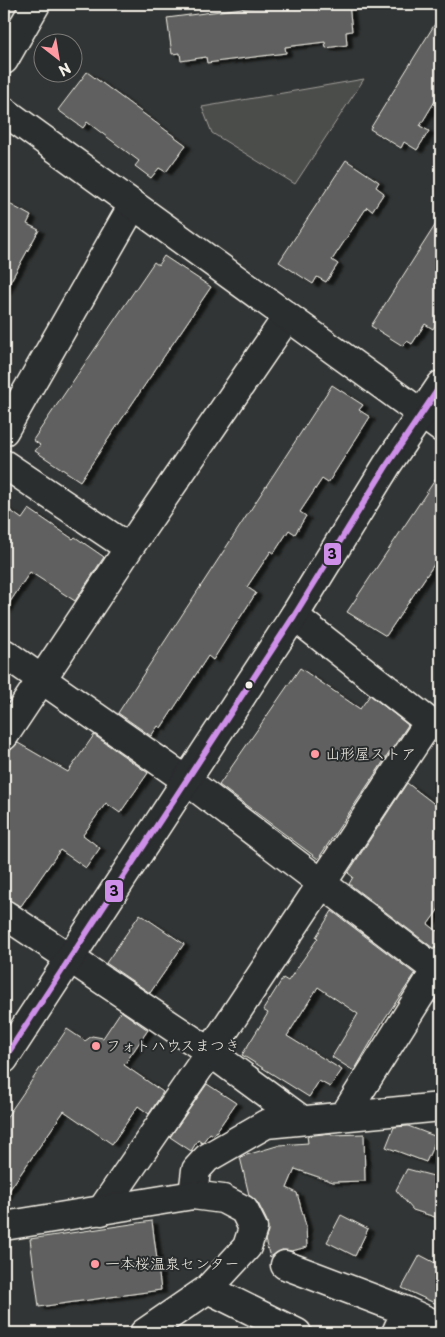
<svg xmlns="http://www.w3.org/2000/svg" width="445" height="1337" viewBox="0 0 445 1337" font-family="'Playpen Sans','Klee One',sans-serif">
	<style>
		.green { fill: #4b4d4c; stroke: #a09f9a }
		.building { fill: #5f605f; stroke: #f4f1e8; filter: url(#shadow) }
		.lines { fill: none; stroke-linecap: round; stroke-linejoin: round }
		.street-casing { stroke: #f4f1e8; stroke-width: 31 }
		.secondary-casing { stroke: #f4f1e8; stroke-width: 31 }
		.street { stroke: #2a2d2e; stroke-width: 28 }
		.secondary { stroke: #2a2d2e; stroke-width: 28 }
		.bus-1-casing { stroke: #2a2d2e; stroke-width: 10 }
		.bus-1 { stroke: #ce8fe9; stroke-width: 6 }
		.bus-dot { fill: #f4f1e8; stroke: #2a2d2e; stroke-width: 2 }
		.poi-dot { fill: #ff9aa2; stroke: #2a2d2e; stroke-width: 2 }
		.labels { text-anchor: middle; stroke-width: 4; stroke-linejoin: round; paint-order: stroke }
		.poi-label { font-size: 15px; fill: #f4f1e8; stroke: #2a2d2e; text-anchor: start }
		.line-badge { stroke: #2a2d2e; stroke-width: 2 }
		.pale-badge-label { font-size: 14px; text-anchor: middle; font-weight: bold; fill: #111 }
	</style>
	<defs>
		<filter id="shadow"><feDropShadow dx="5.5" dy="3" stdDeviation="1" flood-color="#0009"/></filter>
	</defs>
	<rect width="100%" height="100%" fill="#323535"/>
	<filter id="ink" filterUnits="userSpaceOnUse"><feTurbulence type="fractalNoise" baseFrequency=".02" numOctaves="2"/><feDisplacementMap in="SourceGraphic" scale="10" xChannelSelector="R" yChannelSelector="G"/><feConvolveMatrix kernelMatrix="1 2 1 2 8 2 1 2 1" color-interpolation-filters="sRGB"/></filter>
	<g filter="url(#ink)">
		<path class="green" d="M4,4H20L4,31Z
			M364,79L295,184L212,133L202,107Z"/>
		<path class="building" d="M273,4H349L352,31L346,32L347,45L326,48L325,42L285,47L286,53L207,63L206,57L181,61L180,53L172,54L167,18Z
			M441,14V91L420,126L429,131L417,150L404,142L401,148L370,129Z
			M87,72L186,145L166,172L159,168L151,178L135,166L139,161L87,122L83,128L58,110Z
			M346,160L379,182L376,187L384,193L372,211L367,207L332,260L338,264L326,282L317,277L313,284L279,262Z
			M4,201L31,216L27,224L39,230L4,293Z
			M441,216V315L433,329L425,324L412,344L407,341L403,346L371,326Z
			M164,256L211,287L80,481L35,451L40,445L33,440L154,262L158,265Z
			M332,385L363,405L359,410L370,417L328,483L322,479L300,512L306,516L295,534L289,530L274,553L271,551L247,587L256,593L213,660L208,656L161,728L158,726L151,736L118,713Z
			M441,471V554L386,636L347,612Z
			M4,506L22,519L29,509L73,539L75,537L104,557L75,601L30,572L4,611Z
			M300,668L360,709L370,695L408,725L318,859L219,785Z
			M94,735L148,773L120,813L106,803L83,835L100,848L86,868L60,850L21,906L4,899V752L11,750L18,743L68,772Z
			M407,783L441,809V906L428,924L441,934V946L433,948L349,884L353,877L348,873Z
			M332,911L415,974L383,1021L354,1071L332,1057L358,1014L318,987L287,1036L342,1070L330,1087L319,1081L309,1097L242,1055L268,1013L263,1010L283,978L288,981L318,938L316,937Z
			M140,914L184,944L150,993L106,963Z
			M441,991V1007L434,1002Z
			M121,1011L148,1030L124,1065L163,1092L149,1114L138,1106L112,1144L64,1111L4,1198V1121L67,1029L85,1041L92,1036L103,1038Z
			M207,1084L236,1103L214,1135L210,1133L202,1143L198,1140L191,1151L170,1137Z
			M408,1126L437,1137L426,1162L386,1147L394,1127Z
			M331,1133V1135L364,1134L365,1181L333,1182L295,1169L287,1188L297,1193L306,1226L307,1247L292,1251L282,1250L270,1257L265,1240L268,1232L267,1221L258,1203L249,1195L240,1157L280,1145L308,1143L307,1136Z
			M407,1169L441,1178V1219L413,1210L396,1190Z
			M341,1215L368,1229L355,1256L327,1242Z
			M152,1221L161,1290L39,1307L30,1239Z
			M420,1255L441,1266V1306L402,1288Z"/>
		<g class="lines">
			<g class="street-casing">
				<path id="street" d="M4,60L36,4
					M422,414L441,428
					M4,431L133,205
					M4,464L129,548
					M294,616L429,722L441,728
					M4,653L186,780L436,970
					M4,736L129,548L287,317
					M4,914L210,1052L302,1120
					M344,1116L441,962
					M193,1195L196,1170L207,1158L266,1124L441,1107
					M101,1211L210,1052L429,722
					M285,1265L406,1311
					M396,1333L406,1311L441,1327"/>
			</g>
			<g class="secondary-casing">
				<path id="secondary" d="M4,111L422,414
					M4,1059L294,616L387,465L441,385
					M4,1226L193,1195L223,1199L244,1210L253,1228L247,1247L208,1289L144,1333
					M208,1289L297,1333"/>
			</g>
			<use href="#street" class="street"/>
			<use href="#secondary" class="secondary"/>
			<g class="bus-1-casing">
				<path id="bus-1" d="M4,1059L294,616L387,465L441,385"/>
			</g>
			<use href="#bus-1" class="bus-1"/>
		</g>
	</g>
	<circle class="bus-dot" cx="249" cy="685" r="4.5"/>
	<g class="poi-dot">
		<circle cx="315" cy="754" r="5"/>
		<circle cx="96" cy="1046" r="5"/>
		<circle cx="95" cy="1264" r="5"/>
	</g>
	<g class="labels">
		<g class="poi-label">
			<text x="325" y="759">山形屋ストア</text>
			<text x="106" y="1051">フォトハウスまつき</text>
			<text x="105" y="1269">一本桜温泉センター</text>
		</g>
	</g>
	<g class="line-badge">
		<rect x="323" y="542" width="19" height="24" rx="5" fill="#ce8fe9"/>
		<rect x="104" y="879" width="20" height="24" rx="5" fill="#ce8fe9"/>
	</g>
	<g class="pale-badge-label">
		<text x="332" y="559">3</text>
		<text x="114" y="896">3</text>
	</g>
	<rect width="445" height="1337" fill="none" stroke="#2a2d2e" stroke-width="20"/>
	<rect x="10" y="10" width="425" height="1317" fill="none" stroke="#f4f1e8" stroke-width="2" filter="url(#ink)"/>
	<g transform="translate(58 58) rotate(149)"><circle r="24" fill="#2a2d2e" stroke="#7b7b78"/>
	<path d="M0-4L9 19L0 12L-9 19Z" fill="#ff9aa2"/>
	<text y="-8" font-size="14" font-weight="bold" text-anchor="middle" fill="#f4f1e8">N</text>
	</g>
</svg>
